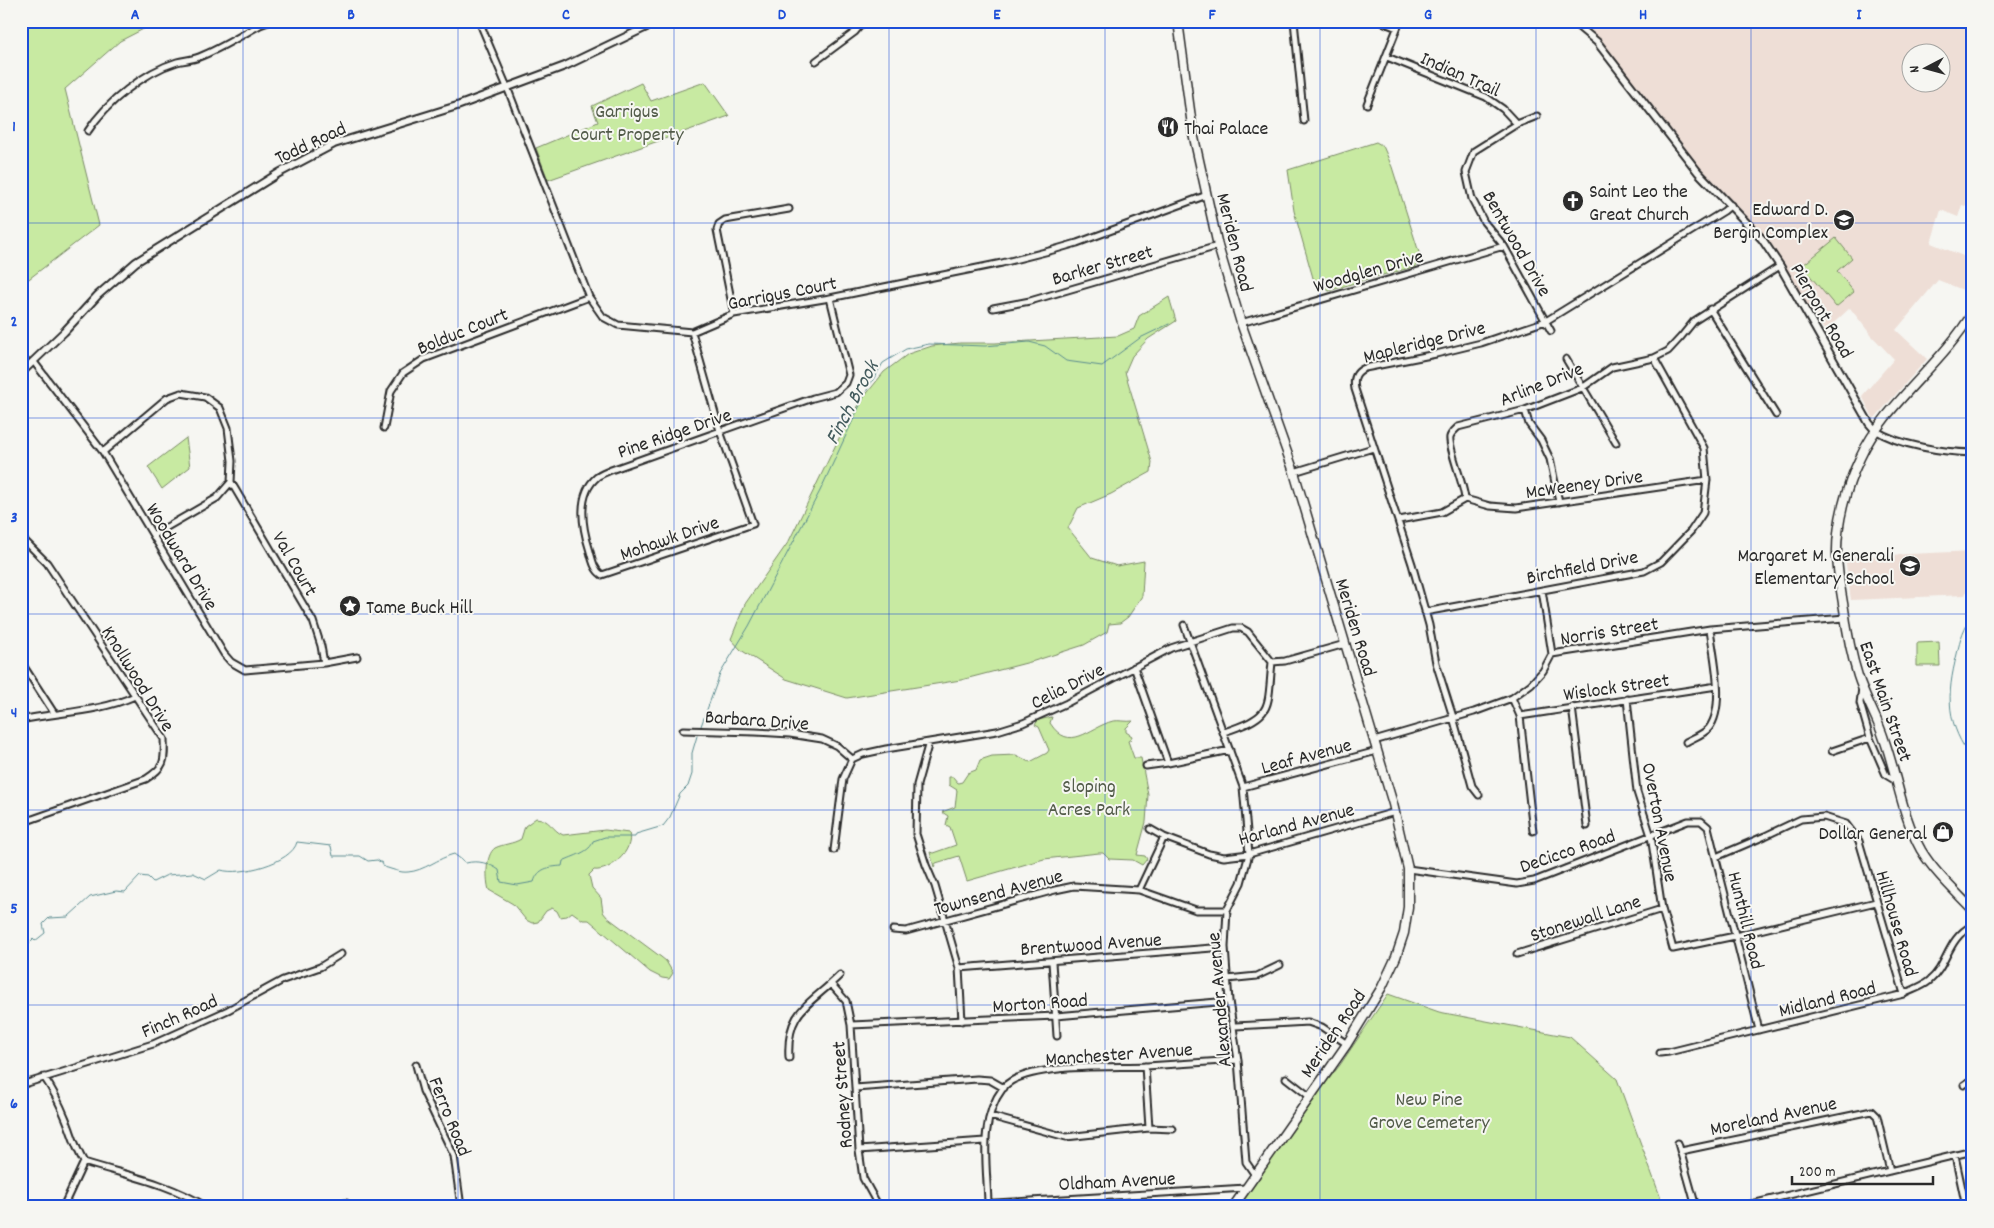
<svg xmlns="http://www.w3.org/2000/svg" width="1994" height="1228" viewBox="0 0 1994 1228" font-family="Dekko,sans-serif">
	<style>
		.built { fill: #eeded6; fill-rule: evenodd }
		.green { fill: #c8eaa2; stroke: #7a8a66 }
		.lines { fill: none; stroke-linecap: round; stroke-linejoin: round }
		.stream { stroke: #5a8b8f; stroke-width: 1 }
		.minor-casing { stroke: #2b2b2b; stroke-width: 9 }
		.tertiary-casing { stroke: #2b2b2b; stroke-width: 10 }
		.secondary-casing { stroke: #2b2b2b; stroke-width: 11 }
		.minor { stroke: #f6f6f2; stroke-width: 5 }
		.tertiary { stroke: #f6f6f2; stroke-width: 6 }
		.secondary { stroke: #f6f6f2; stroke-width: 8 }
		.grid { fill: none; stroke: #1d4ed8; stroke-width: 1; stroke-opacity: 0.55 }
		.labels { text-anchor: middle; stroke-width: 4; stroke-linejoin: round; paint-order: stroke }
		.street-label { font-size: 20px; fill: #2b2b2b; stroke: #f6f6f2 }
		.park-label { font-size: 20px; fill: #525b49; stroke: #f6f6f2 }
		.poi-label { font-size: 20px; fill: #2b2b2b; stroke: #f6f6f2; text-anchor: start }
		.water-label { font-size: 21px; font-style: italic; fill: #435b5d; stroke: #f6f6f2 }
		.neatline { fill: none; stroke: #1d4ed8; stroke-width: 2 }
		.grid-label { font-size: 16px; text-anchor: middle; font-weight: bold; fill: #1d4ed8 }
	</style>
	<rect width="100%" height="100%" fill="#f6f6f2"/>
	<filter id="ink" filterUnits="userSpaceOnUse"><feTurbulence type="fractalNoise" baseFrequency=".02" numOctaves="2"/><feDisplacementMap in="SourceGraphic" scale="10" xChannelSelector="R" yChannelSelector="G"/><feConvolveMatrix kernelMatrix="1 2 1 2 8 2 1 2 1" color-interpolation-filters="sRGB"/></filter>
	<g filter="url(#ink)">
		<path class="built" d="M1584,21H1973V209L1962,205L1958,217L1941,210L1931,243L1973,260V294L1938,280L1896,330L1927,359L1874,419L1862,396L1894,359L1871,335L1850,308L1825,331L1754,224L1700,167L1642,92ZM1912,52H1942V82H1912Z
			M1973,551V576L1965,595L1851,600L1845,557Z"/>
		<path class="green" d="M21,21H159L120,41L65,89L99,225L21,285Z
			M705,82L729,116L548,180L536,148L598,122L592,106L641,83L651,101Z
			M1376,142L1383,146L1392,167L1422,262L1414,267L1367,279L1329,291L1313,278L1294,211L1288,170Z
			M1836,238L1852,258L1837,271L1854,292L1836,307L1802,266Z
			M1169,297L1176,321L1148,339L1132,356L1125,372L1152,462L1151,472L1111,494L1078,508L1068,528L1092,558L1117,566L1144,561L1142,596L1128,617L1120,623L1109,624L1107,632L1084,645L1034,661L961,680L847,698L786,679L741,650L731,639L745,604L789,541L842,432L864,397L884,372L908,354L932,346L960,343H995L1118,336L1134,329L1139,316Z
			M186,438L190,467L162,489L148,467Z
			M1939,642L1940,666H1917V643Z
			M1052,717L1050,723C1070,754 1089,727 1113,721C1119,720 1127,722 1133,721L1126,728V732L1132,736L1131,739L1128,741L1134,758H1141L1148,795L1146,822L1137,855L1145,856L1147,859L1142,865L1133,860L1109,859L1103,853H1099L1044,859L967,881L959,856L936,863L934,867L930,852L933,853L956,845L950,827L946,825L948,816L942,812L955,807L957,790L949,785V777H953L958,783L962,782L968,773L976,770L980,760L992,756L1016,755L1030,762L1047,753L1049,750L1039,727L1035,725L1038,720Z
			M536,818C550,819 552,830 563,835L605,830L629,833C634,851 610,872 594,870L589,875L592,888L601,898L603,912L607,917L661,957L666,961L673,973L669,979L662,978L650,972L589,920H583L572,912L567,916L560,917L557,911L552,908L546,911L538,922L532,923L526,920L513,904L489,890C486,880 485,855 495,848C503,844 513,844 521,839L525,826Z
			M1388,994L1439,1012L1570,1037L1617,1079L1664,1207H1239L1328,1080L1340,1065Z"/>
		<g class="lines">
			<path class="stream" d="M1973,615C1964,626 1960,640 1957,654C1946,696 1946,724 1973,760
				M701,726L720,674L749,626L820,491L868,388L883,363L906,349L929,344L985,346L1029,342L1045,346L1066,361L1102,366L1140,338L1169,324
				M21,952L25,951V947L33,939L35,941L45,933L43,924L49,918L68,917L90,897L116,891L125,892L140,876L148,877L153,882L167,875L193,873L206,879L221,870C239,876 292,863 297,842L331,846L333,856H360L368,861L377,860L382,863L384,867C392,869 400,873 408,872C424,871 438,858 454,854L466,863C478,860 489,863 499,870L501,882L517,885L534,882C538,868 549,867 562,866L563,861C573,856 591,852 593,841L605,837H635L636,834L663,826L670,817L680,794L688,786L692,774V753L697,736"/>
			<g class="minor-casing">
				<path id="minor" d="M479,21L507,87L589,297L603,317L618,325L692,332L734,314L830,298L1002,263L1053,250L1077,243L1207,195
					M1294,21L1304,121
					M1380,21L1397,28
					M1387,57L1486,97L1503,109L1517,124
					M816,61L855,32L864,21
					M1367,104L1400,21
					M1537,116L1517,124L1474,151L1466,172L1472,199L1484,222L1504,246L1551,331
					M88,131C106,103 144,72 177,62C184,60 192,60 199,57C220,49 240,36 260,25L271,21
					M993,308L1030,301L1218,246
					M1710,309L1776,415
					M734,314L717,230L719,224L725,220L789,209
					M1241,323L1504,246
					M692,332L720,431L753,524L602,575C593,569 592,558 589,548C582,526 577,494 597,477C601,474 607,472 611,470L813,398L836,392L846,383L849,375L830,298
					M1566,359L1616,443
					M34,362L103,452L224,654L231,662L245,670L324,663L357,657
					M1525,410L1529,424L1541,440L1550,459L1559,502
					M384,428L391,391L403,373L424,359L589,297
					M1875,430C1900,446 1943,452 1973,453
					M103,452L167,398L181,393L205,397L220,408L228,428L232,461L231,482L217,498L153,535
					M1294,472L1373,448
					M231,482L313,621L321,646L324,663
					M1465,499C1464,484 1448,447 1450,437C1451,433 1455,430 1458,427L1525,410L1582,388L1612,367L1654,358L1668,351L1681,337L1694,321L1780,266
					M1465,499L1490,506L1516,508L1707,480
					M1399,520L1442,512L1465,499
					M21,537L47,563L164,739C165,762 165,767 146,779L24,822
					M1542,590L1552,654
					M1425,612L1644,571L1661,562L1691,531L1703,513L1707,480L1704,448L1654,358
					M1184,625L1243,787L1249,854L1241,883L1227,910L1225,947L1229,1001L1238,1060L1246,1162L1255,1175
					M21,662L54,713
					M1272,662L1285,661L1345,644
					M1134,667L1168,763
					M1862,688L1860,703L1870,738L1886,775L1896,781
					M1512,698L1520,716L1533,831
					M1627,699L1637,792L1651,836L1662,909L1673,949L1735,936L1876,902
					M1572,707L1587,826
					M1520,716L1717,686
					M21,720C59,712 100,712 135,696
					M683,730L755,732L790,734L822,739L837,746L852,759
					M1374,741L1474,712L1512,698L1531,684L1543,671L1552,654L1710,629L1845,618
					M929,742L917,785L916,834L926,865L935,886L959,968L962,1021
					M1686,742C1693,738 1704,734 1709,728C1726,706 1713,655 1710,629
					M1832,751L1870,738
					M1146,766L1168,763L1230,750
					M1243,787L1377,751
					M1479,795L1472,786L1453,717L1436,663L1429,625L1412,564L1355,389C1353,379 1355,372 1365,368L1436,354L1481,343L1546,321L1724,211L1731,205
					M1150,829L1164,837L1209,854L1224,857L1249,854L1395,812
					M834,850L843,779L852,759L863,754L886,749L997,731L1023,723L1067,703L1171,648L1233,628H1241L1248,632L1272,662C1267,711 1274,715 1224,732
					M1716,857L1765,836L1801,819L1824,817L1846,824L1859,841L1904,994
					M1408,869L1517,884L1534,881L1688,821H1701L1708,827L1759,1030
					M1139,890L1164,837
					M893,930L906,931L1055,890L1074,886L1139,890L1196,910H1227
					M1517,954L1662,909
					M1052,962L1057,1036
					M959,968L1225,947
					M1227,979L1257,976L1280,965
					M831,984L846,1001L851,1025L859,1150L863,1178L879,1207
					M851,1025L1056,1016L1229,1001
					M1235,1026L1308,1022L1322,1027L1347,1044
					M1660,1053L1669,1052L1904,994C1911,990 1922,987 1929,981C1949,964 1946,939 1973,925
					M789,1058C786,1010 810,1005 840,975
					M416,1065L423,1091L454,1156L461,1207
					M1145,1066L1149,1128
					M44,1077C53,1090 60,1104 66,1119C73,1136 74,1145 84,1162C128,1176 166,1182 207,1207
					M1286,1078L1309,1096
					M21,1085L153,1044L228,1010L283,980L320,967L341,954
					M1964,1085L1973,1079
					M855,1088L977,1079L990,1080L1004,1088
					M990,1116L1066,1137L1149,1128L1173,1129
					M1678,1143L1696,1207
					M859,1150L985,1141
					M1681,1151L1872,1111L1877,1116L1890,1171
					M1955,1156L1966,1207
					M988,1203C987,1164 978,1121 1003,1088C1023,1062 1115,1068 1147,1066C1178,1064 1208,1062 1238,1060
					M63,1207L84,1162
					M331,1207L333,1205L346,1203
					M930,1207L1246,1188
					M1739,1207L1973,1151"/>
			</g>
			<g class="tertiary-casing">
				<path id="tertiary" d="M1572,21L1597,42L1698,172L1762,239L1780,266L1869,423L1875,430
					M21,373L64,332L98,295L136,262L279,173L334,144L457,106L565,66L659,21"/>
			</g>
			<g class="secondary-casing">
				<path id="secondary" d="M1178,21L1193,133L1218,246L1241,323L1294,472L1393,804L1408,869V907L1404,933L1396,957L1382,987L1347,1044L1233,1207
					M1973,312C1941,366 1885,403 1860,458C1846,487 1836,524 1837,557C1838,574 1841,592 1844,609C1847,632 1851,654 1858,676C1865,698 1877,717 1884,739C1897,775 1902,816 1921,850C1934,872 1955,891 1973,910"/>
			</g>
			<use href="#minor" class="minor"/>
			<use href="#tertiary" class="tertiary"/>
			<use href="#secondary" class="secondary"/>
		</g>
	</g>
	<path class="grid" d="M243,21V1207M458,21V1207M674,21V1207M889,21V1207M1105,21V1207M1320,21V1207M1536,21V1207M1751,21V1207M21,223H1973M21,418H1973M21,614H1973M21,810H1973M21,1005H1973"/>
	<defs>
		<g id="restaurant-disc" transform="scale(1.125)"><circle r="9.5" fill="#2b2b2b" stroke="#f6f6f2"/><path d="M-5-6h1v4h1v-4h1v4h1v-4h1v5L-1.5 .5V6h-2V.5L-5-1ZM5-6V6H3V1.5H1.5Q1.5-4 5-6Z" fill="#fff"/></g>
		<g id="church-disc" transform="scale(1.125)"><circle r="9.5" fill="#2b2b2b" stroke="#f6f6f2"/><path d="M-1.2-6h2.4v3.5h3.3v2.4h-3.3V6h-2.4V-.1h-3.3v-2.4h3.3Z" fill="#fff"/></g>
		<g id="school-disc" transform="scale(1.125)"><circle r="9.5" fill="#2b2b2b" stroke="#f6f6f2"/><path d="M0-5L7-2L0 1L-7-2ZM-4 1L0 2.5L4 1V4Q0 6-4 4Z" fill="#fff"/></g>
		<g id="sight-disc" transform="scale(1.125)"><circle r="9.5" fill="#2b2b2b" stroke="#f6f6f2"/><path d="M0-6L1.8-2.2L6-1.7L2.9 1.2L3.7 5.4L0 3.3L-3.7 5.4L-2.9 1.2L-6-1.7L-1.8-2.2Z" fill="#fff"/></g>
		<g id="shop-disc" transform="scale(1.125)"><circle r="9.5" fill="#2b2b2b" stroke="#f6f6f2"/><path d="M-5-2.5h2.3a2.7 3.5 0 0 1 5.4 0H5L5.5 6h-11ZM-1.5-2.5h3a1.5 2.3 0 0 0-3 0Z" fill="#fff"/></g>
	</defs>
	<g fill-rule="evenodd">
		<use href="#restaurant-disc" x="1168" y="127"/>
		<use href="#church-disc" x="1573" y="201"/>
		<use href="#school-disc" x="1844" y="220"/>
		<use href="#school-disc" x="1910" y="566"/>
		<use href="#sight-disc" x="350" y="606"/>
		<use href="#shop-disc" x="1943" y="832"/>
	</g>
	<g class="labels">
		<g class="street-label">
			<text transform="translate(1461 73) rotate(24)" y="7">Indian Trail</text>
			<text transform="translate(310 142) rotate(-25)" y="7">Todd Road</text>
			<text transform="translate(1236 242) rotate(76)" y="7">Meriden Road</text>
			<text transform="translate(1518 243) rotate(60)" y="7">Bentwood Drive</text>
			<text transform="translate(1102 264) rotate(-16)" y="7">Barker Street</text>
			<text transform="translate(1368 270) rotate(-16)" y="7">Woodglen Drive</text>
			<text transform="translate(782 292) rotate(-11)" y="7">Garrigus Court</text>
			<text transform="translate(1823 310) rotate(60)" y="7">Pierpont Road</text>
			<text transform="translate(462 330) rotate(-22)" y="7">Bolduc Court</text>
			<text transform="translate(1424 341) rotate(-14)" y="7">Mapleridge Drive</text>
			<text transform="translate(1541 383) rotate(-22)" y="7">Arline Drive</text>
			<text transform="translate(674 432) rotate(-19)" y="7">Pine Ridge Drive</text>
			<text transform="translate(1584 483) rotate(-8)" y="7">McWeeney Drive</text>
			<text transform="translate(669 537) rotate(-19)" y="7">Mohawk Drive</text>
			<text transform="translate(183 556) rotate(59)" y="7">Woodward Drive</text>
			<text transform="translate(296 563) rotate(60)" y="7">Val Court</text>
			<text transform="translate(1582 566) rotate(-11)" y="7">Birchfield Drive</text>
			<text transform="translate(1357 627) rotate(73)" y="7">Meriden Road</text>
			<text transform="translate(1609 630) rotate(-9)" y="7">Norris Street</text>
			<text transform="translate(139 678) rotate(58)" y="7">Knollwood Drive</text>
			<text transform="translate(1067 685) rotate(-27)" y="7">Celia Drive</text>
			<text transform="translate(1616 686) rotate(-8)" y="7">Wislock Street</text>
			<text transform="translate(1887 701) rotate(71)" y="7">East Main Street</text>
			<text transform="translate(757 719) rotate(4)" y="7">Barbara Drive</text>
			<text transform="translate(1306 755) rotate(-15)" y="7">Leaf Avenue</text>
			<text transform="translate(1661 822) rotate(79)" y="7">Overton Avenue</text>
			<text transform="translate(1296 823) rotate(-15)" y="7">Harland Avenue</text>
			<text transform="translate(1567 850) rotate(-19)" y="7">DeCicco Road</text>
			<text transform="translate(998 891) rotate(-15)" y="7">Townsend Avenue</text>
			<text transform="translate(1585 917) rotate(-18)" y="7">Stonewall Lane</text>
			<text transform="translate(1747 920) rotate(76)" y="7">Hunthill Road</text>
			<text transform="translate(1898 923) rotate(74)" y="7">Hillhouse Road</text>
			<text transform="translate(1091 943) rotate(-4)" y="7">Brentwood Avenue</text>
			<text transform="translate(1827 998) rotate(-14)" y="7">Midland Road</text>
			<text transform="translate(1218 1000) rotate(-95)" y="7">Alexander Avenue</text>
			<text transform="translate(1040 1002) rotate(-4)" y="7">Morton Road</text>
			<text transform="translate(179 1015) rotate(-24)" y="7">Finch Road</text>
			<text transform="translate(1332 1033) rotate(-56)" y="7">Meriden Road</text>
			<text transform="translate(1119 1053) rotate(-4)" y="7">Manchester Avenue</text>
			<text transform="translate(841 1095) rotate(-94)" y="7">Rodney Street</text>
			<text transform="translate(1773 1115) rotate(-12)" y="7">Moreland Avenue</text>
			<text transform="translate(451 1116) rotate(68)" y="7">Ferro Road</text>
			<text transform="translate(1117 1180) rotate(-3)" y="7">Oldham Avenue</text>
		</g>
		<g class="park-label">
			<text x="627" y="117">Garrigus<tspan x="627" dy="23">Court Property</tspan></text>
			<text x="1089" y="792">Sloping<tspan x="1089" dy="23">Acres Park</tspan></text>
			<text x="1429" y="1105">New Pine<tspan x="1429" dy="23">Grove Cemetery</tspan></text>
		</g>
		<g class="poi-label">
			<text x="1184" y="134">Thai Palace</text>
			<text x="1589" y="197">Saint Leo the<tspan x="1589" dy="23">Great Church</tspan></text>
			<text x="1828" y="215" text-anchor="end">Edward D.<tspan x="1828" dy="23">Bergin Complex</tspan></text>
			<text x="1894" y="561" text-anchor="end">Margaret M. Generali<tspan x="1894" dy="23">Elementary School</tspan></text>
			<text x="366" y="613">Tame Buck Hill</text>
			<text x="1927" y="839" text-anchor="end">Dollar General</text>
		</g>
		<g class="water-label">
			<text transform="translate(851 402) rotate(-62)" y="7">Finch Brook</text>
		</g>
	</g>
	<rect width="1994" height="1228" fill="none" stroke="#f6f6f2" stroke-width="55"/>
	<g transform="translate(1926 68) rotate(264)"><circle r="24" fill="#f6f6f2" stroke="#a5a5a2"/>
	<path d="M0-4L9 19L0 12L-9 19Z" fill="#2b2b2b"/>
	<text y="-8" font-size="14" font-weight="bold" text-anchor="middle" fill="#2b2b2b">N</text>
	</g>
	<path d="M1792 1176v8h141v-8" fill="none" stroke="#2b2b2b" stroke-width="2.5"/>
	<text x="1799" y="1176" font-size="15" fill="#2b2b2b" stroke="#f6f6f2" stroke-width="4" paint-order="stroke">200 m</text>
	<rect x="28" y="28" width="1938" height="1172" class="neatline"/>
	<g class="grid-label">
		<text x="135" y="19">A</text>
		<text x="351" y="19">B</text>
		<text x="566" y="19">C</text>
		<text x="782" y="19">D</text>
		<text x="997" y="19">E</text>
		<text x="1212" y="19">F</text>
		<text x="1428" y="19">G</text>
		<text x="1643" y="19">H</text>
		<text x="1859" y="19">I</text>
		<text x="14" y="131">1</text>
		<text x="14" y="326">2</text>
		<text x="14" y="522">3</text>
		<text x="14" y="717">4</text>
		<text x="14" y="913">5</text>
		<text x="14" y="1108">6</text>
	</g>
</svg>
